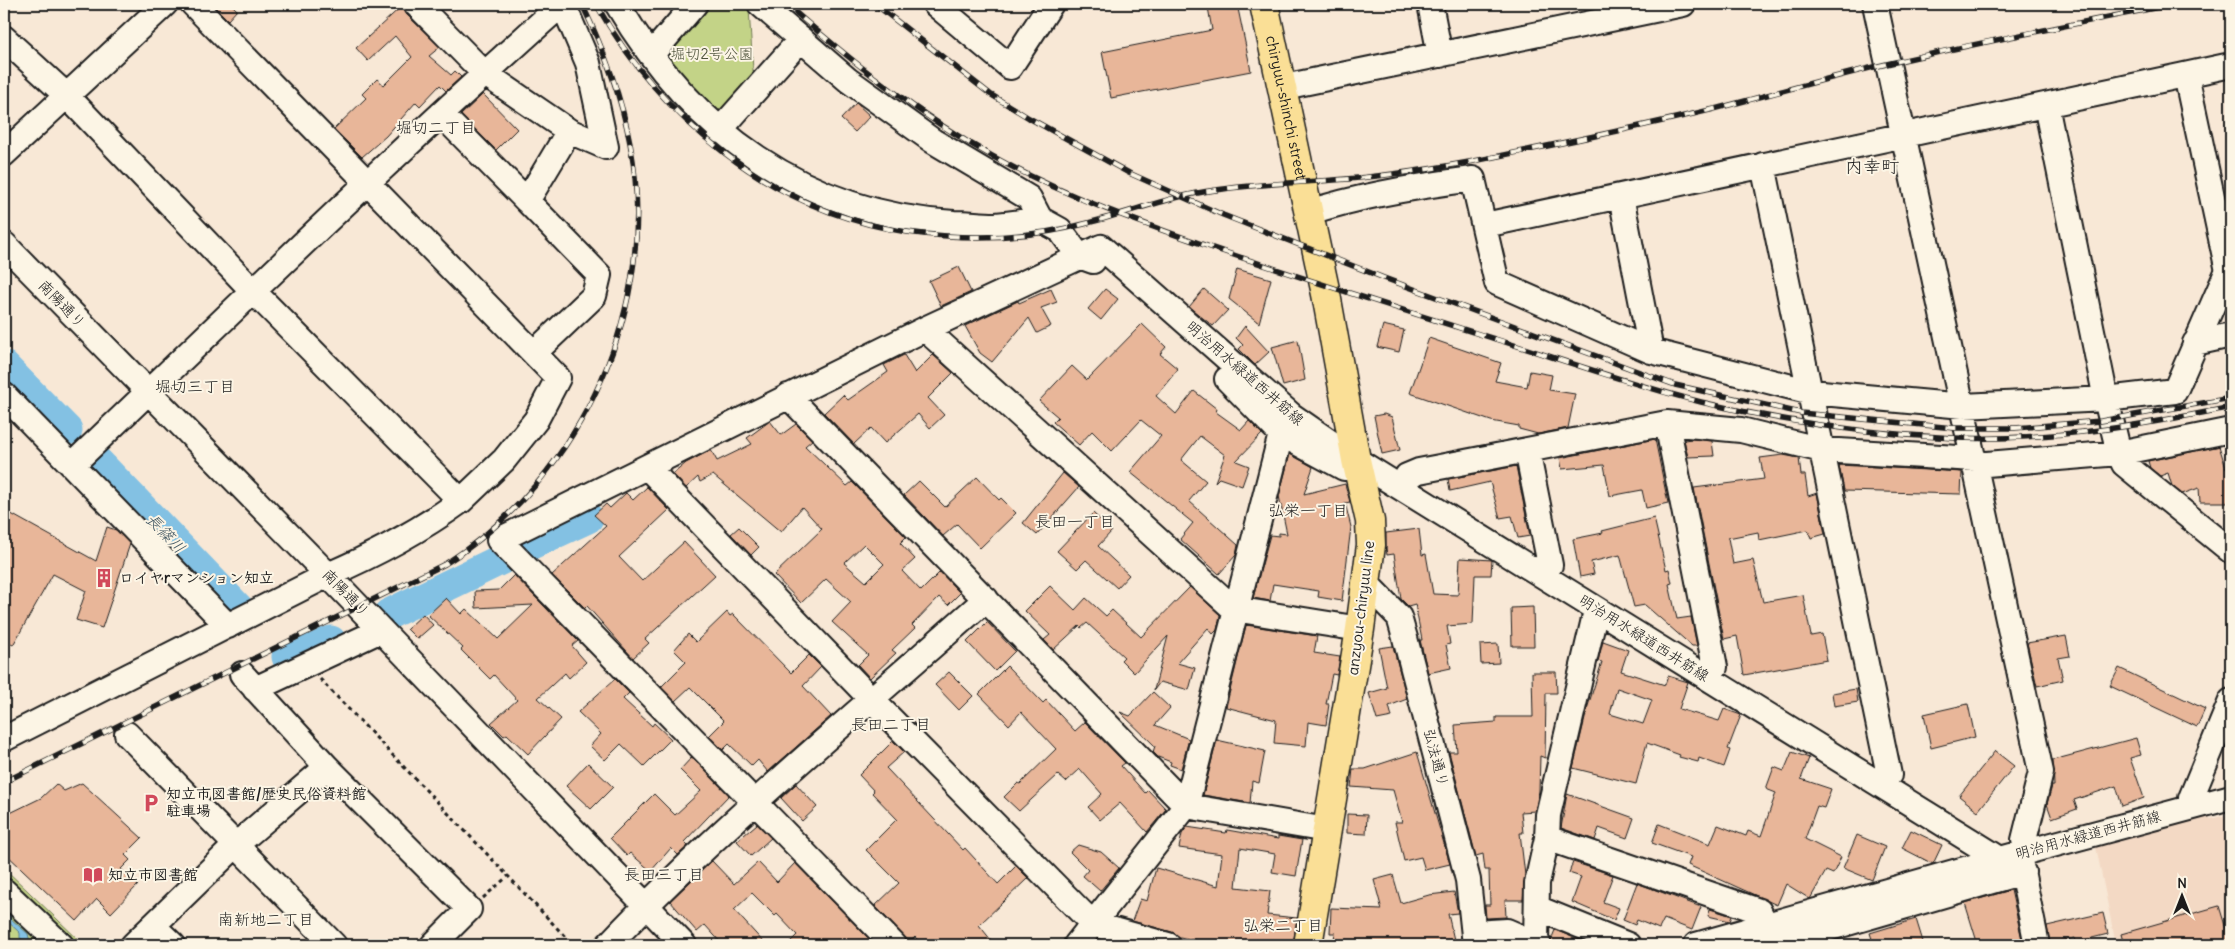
<svg xmlns="http://www.w3.org/2000/svg" width="2235" height="949" viewBox="0 0 2235 949" font-family="Delius,'Klee One',sans-serif">
	<style>
		.built { fill: #f3d9c4 }
		.green { fill: #c3d387; stroke: #707852 }
		.water { fill: #83c1e3; stroke: #5a7f93 }
		.lines { fill: none; stroke-linecap: round; stroke-linejoin: round }
		.river { stroke: #83c1e3; stroke-width: 31 }
		.building { fill: #e8b699; stroke: #1c1c1c; fill-rule: evenodd }
		.minor-casing { stroke: #1c1c1c; stroke-width: 28 }
		.major-casing { stroke: #1c1c1c; stroke-width: 31 }
		.path { stroke: #1c1c1c; stroke-width: 3; stroke-dasharray: 4 4; stroke-linecap: butt }
		.minor { stroke: #fcf5e5; stroke-width: 24 }
		.major { stroke: #fadf96; stroke-width: 28 }
		.rail-casing { stroke: #1c1c1c; stroke-width: 5.5 }
		.rail { stroke: #fcf5e5; stroke-width: 4; stroke-dasharray: 11; stroke-linecap: butt }
		.labels { text-anchor: middle; stroke-width: 4; stroke-linejoin: round; paint-order: stroke }
		.park-label { font-size: 15px; fill: #4e533c; stroke: #fcf5e5 }
		.street-label { font-size: 15px; fill: #1c1c1c; stroke: #fcf5e5 }
		.poi-label { font-size: 15px; font-weight: bold; fill: #1c1c1c; stroke: #fcf5e5; text-anchor: start }
		.neighbourhood-label { font-size: 16px; fill: #1c1c1c; stroke: #fcf5e5 }
		.water-label { font-size: 16px; font-style: italic; fill: #405662; stroke: #fcf5e5 }
		.quarter-label { font-size: 18px; fill: #1c1c1c; stroke: #fcf5e5 }
	</style>
	<rect width="100%" height="100%" fill="#f8e8d6"/>
	<filter id="ink" filterUnits="userSpaceOnUse"><feTurbulence type="fractalNoise" baseFrequency=".02" numOctaves="2"/><feDisplacementMap in="SourceGraphic" scale="10" xChannelSelector="R" yChannelSelector="G"/><feConvolveMatrix kernelMatrix="1 2 1 2 8 2 1 2 1" color-interpolation-filters="sRGB"/></filter>
	<g filter="url(#ink)">
		<path class="built" d="M2208,810L2210,819L2231,814V945H2116L2095,842Z"/>
		<path class="green" d="M703,4H744L749,9L754,85L718,118L664,56Z
			M4,868L84,945H4Z
			M1099,937L1129,945H1087L1092,940Z"/>
		<path class="water" d="M4,905L13,913L10,918L28,934L30,942L35,945H29L20,938V933L4,918L8,913L4,909Z"/>
		<g class="lines">
			<path class="river" d="M4,366L67,430
				M91,455L240,610
				M521,549L588,518
				M389,614L502,559
				M287,657L293,659L331,641"/>
		</g>
		<path class="building" d="M212,4H231L237,10L228,20Z
			M1223,4H1237L1251,71L1111,98L1102,52L1212,30L1208,7Z
			M403,5L406,14L440,47L429,56L451,75L455,71L461,77L446,91L440,85L420,106L416,102L386,136L362,157L334,129L366,98L362,94L377,79L384,85L412,57L395,36L368,61L356,48Z
			M483,94L517,129L496,150L461,115Z
			M856,103L870,116L855,132L841,119Z
			M959,267L971,292L941,306L929,281Z
			M1237,269L1271,279L1259,323L1229,299Z
			M1051,289L1057,302L1041,308L1051,326L1037,333L1029,318L992,362L980,353L965,326L1018,301L1019,303Z
			M1105,289L1118,299L1101,320L1088,309Z
			M1204,289L1228,310L1213,326L1189,307Z
			M1142,324L1166,347L1160,354L1178,369L1156,396L1176,414L1194,391L1217,409L1216,412L1241,430L1249,421L1262,434L1236,461L1249,466L1242,486L1219,478L1215,482L1225,455L1200,436L1181,460L1206,481L1189,501L1238,545L1236,555L1219,574L1180,539L1193,523L1130,472L1161,436L1141,420L1112,451L1092,431L1079,445L1053,422L1058,417L1039,401L1072,366L1087,380Z
			M1383,325L1404,330L1399,352L1377,347Z
			M1245,326L1269,352L1255,365L1239,349L1243,345L1236,338Z
			M1429,338L1501,363L1495,381L1527,387L1530,371L1552,375L1549,390L1575,394L1568,428L1538,434L1519,429V426L1491,421L1410,393Z
			M1298,340L1305,380L1283,386L1272,347Z
			M904,355L915,373L933,355L953,373L928,398L944,415L930,428L918,414L885,443L871,428L854,444L824,413L843,395L848,400L888,372L884,365Z
			M1384,414L1392,417L1400,450L1382,454L1374,416Z
			M770,421L781,435L796,424L812,440L805,446L847,486L852,482L906,537L900,543L915,559L902,571L921,591L940,572L960,593L948,605L939,597L912,625L915,628L892,650L896,653L870,678L858,665L868,655L832,622L851,602L826,579L801,603L774,575L822,529L802,507L781,532L713,475L700,482L698,477L686,488L673,474L686,463L711,450L717,461L752,444L747,438ZM864,544L884,564L866,582L844,563Z
			M1655,439L1668,503L1646,508L1642,490L1610,496L1604,465L1562,469L1560,458Z
			M1692,439L1712,441L1714,456L1688,457L1684,440Z
			M2219,446L2226,468H2231V502H2200L2199,488L2182,494L2172,486L2168,473L2160,476L2150,468L2148,461Z
			M1290,454L1313,467L1304,494L1345,484L1350,502L1345,503L1351,527L1342,601L1318,597L1319,591L1273,584L1270,601L1253,598L1270,535L1279,536V533L1287,534L1279,496Z
			M1783,455L1799,458L1801,475H1805L1808,496L1817,493L1825,534L1811,538L1808,530L1759,540L1758,532L1728,538L1733,564L1753,560L1763,602L1803,595L1811,636L1822,634L1827,660L1744,675L1737,636L1724,639L1694,488L1764,479L1760,458Z
			M1839,465L1962,472L1961,494L1844,491Z
			M1516,466L1530,536L1518,538L1512,516L1500,518L1490,482L1450,491L1448,479Z
			M1063,473L1079,487L1037,535L1023,523Z
			M977,477L999,500L1001,498L1016,513L980,548L957,524L943,536L904,495L919,481L945,507Z
			M647,487L669,510L619,557L642,581L684,542L715,575L645,639L649,643L633,658L587,606L585,608L552,575L606,526L594,515L606,504L610,508L626,493L633,500Z
			M4,510L96,561L107,527L116,530L130,544L102,628L76,620L86,591L53,574L13,645L4,640Z
			M1093,513L1112,531L1098,546L1129,575L1117,588L1086,560L1077,569L1057,551Z
			M1654,518L1666,570L1669,569L1672,583L1669,584L1677,619L1691,617L1697,646H1692L1645,605L1634,607L1620,555L1591,562L1594,574L1580,577L1573,539L1603,533L1602,531Z
			M739,527L759,547L751,555L731,534Z
			M1419,529L1422,555L1426,554L1433,594L1458,595L1460,558L1492,560L1491,575H1475L1473,624L1447,626L1450,644L1446,645L1451,668L1428,673L1420,640H1422L1415,604L1408,606L1401,599L1394,554L1387,555L1386,548V533Z
			M514,575L578,641L572,646L586,662L569,678L565,673L538,698L561,719L528,754L507,734L504,736L491,723L517,700L494,675L490,679L461,650L463,648L428,615L446,598L461,614L466,609L498,639L533,605L476,608L475,591L499,590Z
			M1050,586L1075,610L1086,598L1106,616L1112,610L1141,637L1190,587L1220,615L1217,630L1213,634L1208,628L1177,663L1195,668L1189,690L1160,682L1154,690L1168,636L1134,673L1121,660L1124,657L1087,623L1081,628L1079,626L1053,650L1044,640L1050,635L1025,611Z
			M1533,607L1534,646H1512L1511,608Z
			M727,612L730,616L733,614L791,673L809,655L821,667L803,686L831,716L768,772L758,760L752,766L729,744L723,750L709,736L724,721L690,687L675,701L661,687L686,662L674,650L688,634L696,642Z
			M423,614L433,625L417,639L407,629Z
			M987,622L1015,651L995,671L967,642Z
			M1246,625L1317,636L1314,653L1340,657L1337,675L1332,674L1326,704H1329L1326,725L1308,722L1306,746L1274,743L1276,720L1226,707Z
			M2066,636L2070,656L2058,658L2063,680L2037,686L2027,643Z
			M1603,641L1628,650L1621,671L1665,685L1668,676L1688,682L1679,709L1719,721L1724,709L1741,715L1728,749L1730,750L1724,767L1699,758L1698,762L1679,757L1680,755L1647,743L1636,784L1573,768L1588,706L1602,662L1598,661ZM1617,688L1652,700L1643,724L1610,714Z
			M1498,644L1499,663L1481,664L1480,645Z
			M1393,646L1407,699L1389,706L1392,717L1377,720L1369,693L1387,688L1379,648Z
			M1007,666L1043,703L1046,700L1075,731L1085,722L1125,763L1121,766L1145,793L1148,790L1166,809L1147,832L1120,803L1100,820L1088,807L1102,794L1080,769L1066,782L1058,775L1019,811L1004,797L1018,783L1020,784L1056,749L1021,712L1009,725L979,694Z
			M2119,668L2205,709L2197,727L2110,686Z
			M949,672L973,696L959,710L935,685Z
			M1532,672H1556L1557,693H1546L1545,758L1540,756L1539,791L1535,811L1521,812L1523,833H1520L1525,875L1523,900H1505L1506,917L1486,918L1485,905H1490L1489,870H1485L1483,854L1476,856L1449,752H1457L1455,725L1496,722V717H1533Z
			M615,679L629,693L623,699L652,726L654,723L671,739L644,766L621,744L605,760L590,746L601,734L578,712Z
			M1856,689L1858,702L1834,706L1832,693Z
			M1153,692L1170,708L1155,725L1189,739L1181,769L1170,765L1171,762L1158,757L1153,752L1155,746L1120,712L1130,716Z
			M1968,704L1975,737L1931,748L1924,714Z
			M2136,738L2141,755L2130,758L2144,798L2122,806L2116,786L2074,800L2077,809L2052,818L2047,804L2052,786H2054L2053,760Z
			M1217,740L1265,751L1259,783L1252,781L1250,803L1203,795Z
			M893,741L904,752L886,768L888,770L963,850L965,848L998,884L1016,866L1028,878L979,925L995,945H923L915,937L910,942L875,906L899,883L866,850L897,819L872,793L874,791L859,775Z
			M1995,751L2014,766L1978,811L1959,796Z
			M1417,752L1450,864L1425,870L1421,857L1404,861L1395,822H1402L1393,790L1351,787L1353,769H1365Z
			M1792,752L1809,758L1801,779L1831,789L1824,808L1817,806L1805,839L1841,857L1833,874L1826,871L1810,899L1786,884L1777,905L1688,865L1691,857L1652,843L1659,824L1710,844L1718,825L1746,836L1748,831L1761,836L1776,793L1766,789L1774,767L1784,771Z
			M692,757L729,795L684,842L688,846L678,855L671,848L651,871L630,853L627,856L610,838L654,794L675,815L701,791L680,770Z
			M588,763L613,787L591,809L566,786Z
			M82,783L142,838L125,855L130,860L121,869L138,885L111,913L97,899L77,921L4,852V816L41,798L56,784L64,791Z
			M796,784L817,807L802,821L781,798Z
			M1567,794L1634,818L1627,838L1599,828L1595,840L1561,828Z
			M1347,814L1367,815L1366,834L1347,833Z
			M757,824L771,838L751,856L737,841Z
			M1187,827L1226,833L1227,830L1278,839V836L1302,840L1296,876L1272,872L1275,854L1240,848L1236,887L1270,891L1267,915L1297,918L1293,945L1259,941L1258,945H1218L1180,937L1172,932L1132,921L1140,899L1147,901L1156,868L1218,886L1222,854L1179,848L1182,834Z
			M1911,830L1942,845L1933,864L1902,848Z
			M1857,835L1885,847L1872,880L1843,868Z
			M1078,845L1101,852L1119,868L1100,891L1083,876L1088,870L1070,852Z
			M712,861L734,884L758,862L777,882L795,863L874,944L787,945L797,935L777,914L775,916L752,893L734,910L766,945H723L705,925L697,932L670,901Z
			M1573,862L1613,875L1603,902L1619,908L1614,920L1572,902L1581,877L1569,873Z
			M1393,875L1401,903L1429,895L1454,892L1458,913L1448,914L1454,940L1431,945H1333L1335,933H1330L1331,908L1382,910L1374,880Z
			M1637,883L1701,907L1692,930L1664,919L1659,929L1637,920L1635,925L1623,920Z
			M2011,890L2023,944L1978,945L1965,903Z
			M2219,906L2231,945H2124L2121,934Z
			M1710,909L1732,916L1730,921L1708,916Z
			M2103,913L2108,934L2076,942L2075,938L2050,944L2047,926Z
			M1916,919L1924,945H1874L1870,933Z
			M1555,930L1592,945H1552L1551,940Z"/>
		<g class="lines">
			<g class="minor-casing">
				<path id="minor" d="M193,4L558,378L536,420L504,460L461,501
					M416,4L484,73L569,131
					M617,4C692,131 804,214 954,223C967,223 982,225 995,225C1010,224 1026,221 1040,219
					M760,4L848,80L933,141L1029,198L1040,219L1060,230L1079,256L1093,261
					M935,4L1010,67L1051,4
					M1430,4L1440,55
					M1875,4L2041,772L2024,840
					M4,38L67,96L252,290L461,501C418,532 377,554 328,575L4,739
					M651,55L695,4
					M2186,75L2228,271
					M1284,87L1683,4
					M2046,105L2106,399L2119,453L2124,464L2231,551
					M441,114L527,201
					M719,131L801,39
					M4,154L165,4
					M1763,165L1889,775
					M1621,196L1651,351
					M1310,212C1362,195 1418,186 1473,179L1497,283L1651,351L1811,392L1963,406L2106,399L2175,391L2231,263
					M1485,225L2231,65
					M4,244L328,575L684,945
					M925,329L1234,609L1360,629
					M2195,343L2231,335
					M534,353L594,296L599,275L527,201L569,131L606,147L588,63L563,4
					M1227,379L1281,434L1344,468
					M4,395L228,626
					M788,396L1186,806L1327,830
					M1667,423L1715,667
					M1527,450L1550,565
					M73,464C235,309 395,153 562,4
					M1975,465L2119,453L2231,430
					M647,467L872,700L1093,924L1168,945
					M1407,476L1419,471L1667,423L1741,430L1822,450L1975,459
					M1367,584L1399,617L1405,638L1468,880L1475,945
					M242,674L327,767L469,909L433,945
					M255,689L381,630
					M127,734L334,945
					M2191,798L2231,701
					M1547,838L1759,911L1775,944
					M2019,856L2037,945
					M4,891L61,945
					M1537,908L1628,945
					M153,926L173,945
					M1474,933L1507,931L1539,945
					M1536,944L1537,883L1547,838L1548,815L1594,619
					M133,945L237,844L327,767
					M608,945C725,821 859,712 986,599
					M894,945L499,540L925,329L1101,247L1291,415L1356,460L2000,859L2231,797
					M1076,945L1186,806L1281,434
					M1696,945L2000,859
					M1772,945L2023,872"/>
			</g>
			<g class="major-casing">
				<g id="major">
					<path id="s1" d="M1264,4L1326,294L1356,460L1370,521L1371,545L1360,629L1308,945"/>
				</g>
			</g>
			<path class="path" d="M320,679L508,876
				M483,898L508,876L573,945"/>
			<use href="#minor" class="minor"/>
			<use href="#major" class="major"/>
			<g class="rail-casing">
				<path id="rail" d="M596,4C661,119 772,212 907,232C965,240 1027,239 1084,224C1128,213 1170,196 1216,190C1255,184 1295,183 1334,180C1379,177 1425,170 1469,162C1549,146 1630,129 1710,110C1770,95 1830,77 1891,63C1985,41 2080,23 2174,4
					M786,4C850,60 917,114 992,156C1062,195 1138,222 1213,248C1301,278 1390,306 1479,334C1552,356 1628,384 1701,402C1784,422 1869,434 1954,438C2047,441 2141,426 2231,407
					M875,4L990,94L1029,118L1129,173L1223,215L1384,278L1675,385L1801,413L1954,428H2015L2101,421L2231,398
					M4,782L445,564C583,477 661,303 630,143C621,95 603,48 582,4"/>
			</g>
			<use href="#rail" class="rail"/>
		</g>
	</g>
	<defs>
		<g id="building-bare" transform="scale(1.5)"><path d="M-4-6H4V6H1V3H-1V6H-4ZM-2.5-4.3h1.7v1.8h-1.7ZM.8-4.3h1.7v1.8H.8ZM-2.5-1h1.7V.8h-1.7ZM.8-1h1.7V.8H.8Z" fill="#d1495b" stroke="#fcf5e5" stroke-width="2.5" paint-order="stroke"/></g>
		<g id="parking-bare" transform="scale(1.5)"><path d="M-3.5-5.5H1a3.5 3.5 0 0 1 0 7H-1V5.5H-3.5ZM-1-3.4V-.6H.8a1.4 1.4 0 0 0 0-2.8Z" fill="#d1495b" stroke="#fcf5e5" stroke-width="2.5" paint-order="stroke"/></g>
		<g id="library-bare" transform="scale(1.5)"><path d="M-6-4Q-3-5.5-.7-3.5V5Q-3 3-6 4ZM6-4Q3-5.5 .7-3.5V5Q3 3 6 4Z" fill="#d1495b" stroke="#fcf5e5" stroke-width="2.5" paint-order="stroke"/></g>
	</defs>
	<g fill-rule="evenodd">
		<use href="#building-bare" x="104" y="578"/>
		<use href="#parking-bare" x="151" y="803"/>
		<use href="#library-bare" x="93" y="875"/>
	</g>
	<g class="labels">
		<g class="park-label">
			<text x="712" y="59">堀切2号公園</text>
		</g>
		<g class="street-label">
			<text dy="5" stroke="none"><textPath href="#s1" startOffset="106">chiryuu-shinchi street</textPath></text>
			<text transform="translate(62 304) rotate(46)" y="5">南陽通り</text>
			<text transform="translate(1245 373) rotate(41)" y="5">明治用水緑道西井筋線</text>
			<text transform="translate(346 593) rotate(46)" y="5">南陽通り</text>
			<text transform="translate(1361 608) rotate(-83)" y="5">anzyou-chiryuu line</text>
			<text transform="translate(1644 638) rotate(32)" y="5">明治用水緑道西井筋線</text>
			<text transform="translate(1436 758) rotate(75)" y="5">弘法通り</text>
			<text transform="translate(2088 835) rotate(-15)" y="5">明治用水緑道西井筋線</text>
		</g>
		<g class="poi-label">
			<text x="119" y="583">ロイヤrマンション知立</text>
			<text x="166" y="799">知立市図書館/歴史民俗資料館<tspan x="166" dy="17">駐車場</tspan></text>
			<text x="108" y="880">知立市図書館</text>
		</g>
		<g class="neighbourhood-label">
			<text x="436" y="133">堀切二丁目</text>
			<text x="195" y="392">堀切三丁目</text>
			<text x="1308" y="516">弘栄一丁目</text>
			<text x="1075" y="527">長田一丁目</text>
			<text x="891" y="730">長田二丁目</text>
			<text x="664" y="880">長田三丁目</text>
			<text x="266" y="925">南新地二丁目</text>
			<text x="1283" y="931">弘栄二丁目</text>
		</g>
		<g class="water-label">
			<text transform="translate(166 533) rotate(46)" y="6">長篠川</text>
		</g>
		<g class="quarter-label">
			<text x="1872" y="173">内幸町</text>
		</g>
	</g>
	<rect width="2235" height="949" fill="none" stroke="#fcf5e5" stroke-width="20"/>
	<rect x="10" y="10" width="2215" height="929" fill="none" stroke="#1c1c1c" stroke-width="2" filter="url(#ink)"/>
	<g transform="translate(2182 896)" stroke="#fcf5e5" stroke-width="4" paint-order="stroke">
	<path d="M0-4L9 19L0 12L-9 19Z" fill="#1c1c1c"/>
	<text y="-8" font-size="14" font-weight="bold" text-anchor="middle" fill="#1c1c1c">N</text>
	</g>
</svg>
